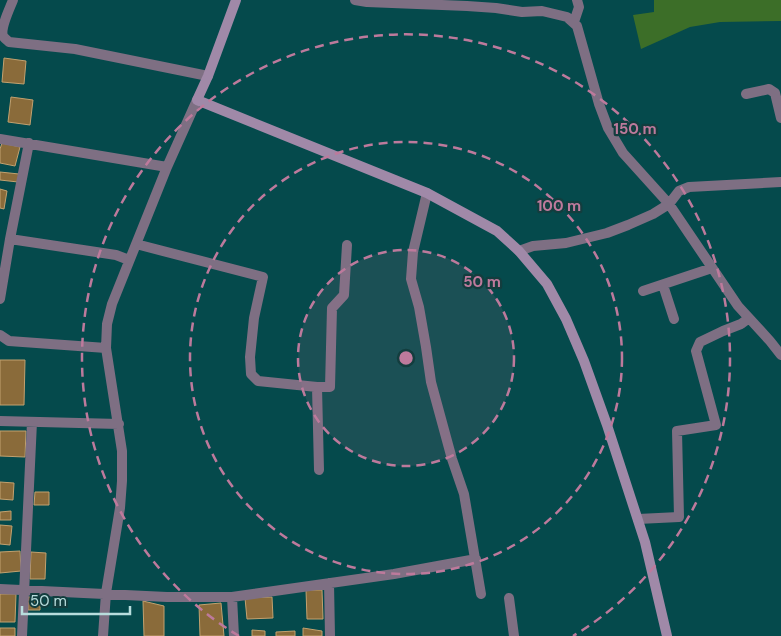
<svg xmlns="http://www.w3.org/2000/svg" width="781" height="636" viewBox="0 0 781 636" font-family="'DM Sans',sans-serif">
	<style>
		.green { fill: #3c6e28 }
		.building { fill: #8a6b3a; stroke: #c2a16f }
		.lines { fill: none; stroke-linecap: round; stroke-linejoin: round }
		.street { stroke: #7e6f83; stroke-width: 10 }
		.secondary { stroke: #a089a8; stroke-width: 10 }
		.ring { fill: none; stroke: #bd7a9c; stroke-width: 2.5; stroke-dasharray: 9 6 }
		.centre { fill: #bd7a9c; stroke: #133d3e; stroke-width: 2.5 }
		.ring-label { font-size: 15px; text-anchor: middle; font-weight: bold; fill: #bd7a9c; stroke: #133d3e; stroke-width: 4.5; stroke-linejoin: round; paint-order: stroke }
	</style>
	<rect width="100%" height="100%" fill="#054a4c"/>
	<path class="green" d="M654,0H781V21L720,22L690,27L641,49L633,15L654,12Z"/>
	<path class="building" d="M4,58L26,61L24,84L2,82Z
		M11,97L33,100L30,125L8,122Z
		M2,143L20,147L15,166L0,163V149Z
		M0,172L19,174L18,182L0,180Z
		M0,189L7,191L4,209L0,208Z
		M0,360H25L24,405H0Z
		M0,431H26L25,457L0,456Z
		M0,482L14,483L13,500L0,499Z
		M35,492H49V505H34Z
		M11,511V520H0V512Z
		M0,525L12,526L10,545L0,544Z
		M20,551L21,571L0,573V552Z
		M31,552L46,553L45,579H30Z
		M306,590H322L323,619H307Z
		M0,594H16L15,622H0Z
		M28,597H40V610H28Z
		M272,597L273,618L247,619L245,598Z
		M143,601L164,606V636H144Z
		M221,603L224,636H200L199,605Z
		M0,628H15V636H0Z
		M303,628L322,631V636H303Z
		M252,630L265,631V636H252Z
		M295,631V636H276V632Z"/>
	<g class="lines">
		<path class="street" d="M13,0C10,8 0,28 3,36C4,38 7,40 9,42L75,49L208,76
			M355,0L367,2L467,6L496,8L522,12L542,11L567,17L577,26L599,104L608,128L623,153L669,204L738,306L770,341L781,355
			M574,22L579,7L577,0
			M746,94L769,89L775,93L781,118
			M0,139L167,167
			M29,143L10,239L116,255L129,260
			M427,193L413,252L411,279L419,307L426,347L431,382L452,459L464,494L481,594
			M136,244L263,277L254,318L250,357L251,374L258,381L317,387
			M519,251L533,246L566,243L607,233L628,225L653,214L669,204L679,191L689,187L781,182
			M663,285L674,319
			M643,291L712,268
			M0,299L10,239
			M0,335L9,341L106,348
			M0,421L119,424
			M319,470L317,387H330L332,308L344,295L347,245
			M638,519L679,517L677,431L716,425L696,351L700,342L723,331L741,324L749,318
			M329,583L330,636
			M0,589L167,597H232L394,574L476,559
			M232,597L234,636
			M509,598L514,636
			M22,636L32,422
			M103,636L106,593L120,508L122,481V451L106,348L107,324L112,304L167,167L197,100"/>
		<path class="secondary" d="M236,0L208,76L197,100L427,193L497,231L519,251L547,284L566,319L584,361L607,425L645,542L667,636"/>
	</g>
	<circle cx="406" cy="358" r="108" fill="#bd7a9c" fill-opacity=".12"/>
	<g class="ring">
		<circle cx="406" cy="358" r="108"/>
		<circle cx="406" cy="358" r="216"/>
		<path d="M239 636A324 324 0 1 1 573 636"/>
	</g>
	<circle cx="406" cy="358" r="8" class="centre"/>
	<g class="ring-label">
		<text x="635" y="134">150 m</text>
		<text x="559" y="211">100 m</text>
		<text x="482" y="287">50 m</text>
	</g>
	<path d="M22 606v8h108v-8" fill="none" stroke="#b8dddd" stroke-width="2.5"/>
	<text x="30" y="606" font-size="15" fill="#b8dddd" stroke="#133d3e" stroke-width="4" paint-order="stroke">50 m</text>
</svg>
